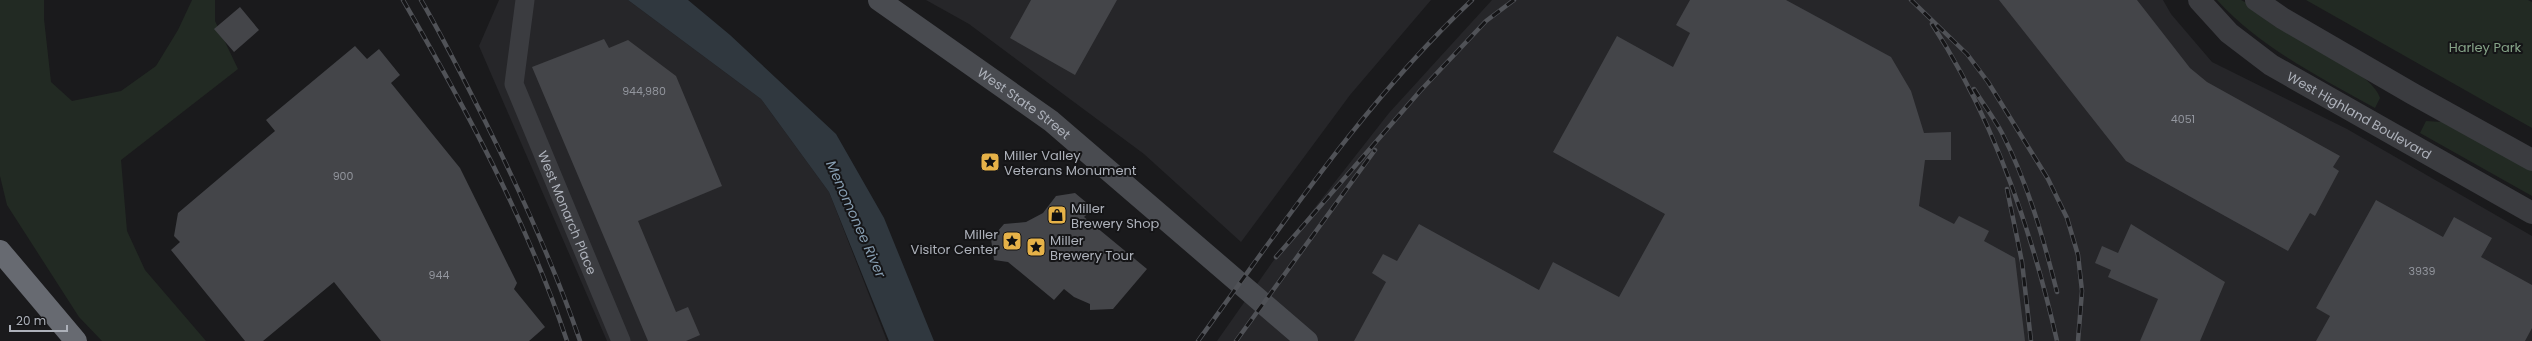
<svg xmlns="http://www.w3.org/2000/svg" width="2532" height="341" viewBox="0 0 2532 341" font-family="Poppins,sans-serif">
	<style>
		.built { fill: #262629 }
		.green { fill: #222a23 }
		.water { fill: #30383f }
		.building { fill: #444549 }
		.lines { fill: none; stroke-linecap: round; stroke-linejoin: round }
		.minor { stroke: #3b3c40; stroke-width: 19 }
		.tertiary { stroke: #3b3c40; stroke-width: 22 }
		.secondary { stroke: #494b50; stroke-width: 22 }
		.motorway { stroke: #676a71; stroke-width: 22 }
		.rail-casing { stroke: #505257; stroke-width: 4.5 }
		.rail { stroke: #151517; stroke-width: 3; stroke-dasharray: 9; stroke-linecap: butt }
		.labels { text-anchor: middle; stroke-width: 4; stroke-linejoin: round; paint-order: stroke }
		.number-label { font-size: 11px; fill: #93969e }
		.park-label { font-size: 13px; fill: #86a488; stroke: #151517 }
		.street-label { font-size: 13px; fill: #adb1ba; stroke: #151517 }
		.poi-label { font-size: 13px; fill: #adb1ba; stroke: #151517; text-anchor: start }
		.water-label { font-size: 14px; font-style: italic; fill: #879eb2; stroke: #151517 }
	</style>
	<rect width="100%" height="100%" fill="#1a1a1c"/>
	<path class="built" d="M499,0H628L761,99L829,192L887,341H607L479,46Z
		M926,0H1431L1350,95L1241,242L1144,154L969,24Z
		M1492,0H2163L2171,14L2212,62L2347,129L2532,236V341H1217L1276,257L1389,113Z"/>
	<path class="green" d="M0,0H44V19L51,82L72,101L121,91L156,66L178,30L192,0H215V21L238,69L121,160L127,231L145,270L206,341H102L79,317L7,205L0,176Z
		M2217,0C2223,0 2235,0 2241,0C2253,5 2262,18 2273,25C2297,40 2372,71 2380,98L2375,108C2318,76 2261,48 2217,0Z
		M2306,0H2528L2532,2V128Z
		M2426,121L2442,122L2532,169V196L2420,133Z"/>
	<path class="water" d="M628,0H688L730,35L836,134L884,218L934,341H889L829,192L761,99Z"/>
	<path class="building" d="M1031,0H1117L1075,75L1010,38Z
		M1690,0H1786L1891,57L1911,91L1924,133L1951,132V160H1925L1919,206L1954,224L1959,216L1989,231L1984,241L2015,258L2025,341H1354L1386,282L1372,273L1383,254L1397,261L1419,224L1539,290L1553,262L1619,297L1665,214L1553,152L1617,36L1673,67L1690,33L1676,25Z
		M1999,0H2137L2190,68L2207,82L2340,156L2333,167L2339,171L2315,216L2310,213L2288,251L2126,161Z
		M240,7L259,30L234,52L214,29Z
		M604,39L609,48L628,40L676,76L722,186L638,221L676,312L688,307L700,335L686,341H648L532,67Z
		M355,46L367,59L379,49L400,75L391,83L460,168L517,283L514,289L545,327L529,341H381L334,282L263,341H245L171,250L180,242L174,236L178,213L275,131L266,120Z
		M1075,193L1093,208L1084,217L1147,269L1113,309L1090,310V304L1074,297L1064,289L1054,300L1008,262L994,260L991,239L1004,224L1026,222L1043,213L1056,196Z
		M2376,200L2443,237L2454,217L2492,238L2481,257L2532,285V328L2525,341H2316L2330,316L2316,308Z
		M2131,224L2225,282L2200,341H2140L2158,299L2108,277L2111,270L2095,263L2102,246L2118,253Z"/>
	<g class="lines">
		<path class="minor" id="s1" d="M525,0L514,84L621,341"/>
		<g class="tertiary">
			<path id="s2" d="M2199,0L2229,33L2271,65L2532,213"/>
			<path d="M2256,0L2282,18L2413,94L2532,160"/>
		</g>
		<path class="secondary" id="s3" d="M879,0L1051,121L1307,341"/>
		<path class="motorway" d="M0,251L76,341"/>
		<g class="rail-casing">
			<path id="rail" d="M403,0C466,109 527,221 567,341
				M421,0C444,39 464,80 485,121C521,193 554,265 580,341
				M1911,0L1967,54L1988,82L2048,179L2067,218L2078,255L2082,291L2078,341
				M1932,24C1994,119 2032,231 2057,341
				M1974,89C1983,104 1994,118 2002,133C2028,184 2043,237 2057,292
				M2007,189L2022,262L2031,341
				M1276,257L1421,90L1486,21L1514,0
				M1198,341C1284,223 1365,101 1472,0
				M1236,341L1375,150"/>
		</g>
		<use href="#rail" class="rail"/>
	</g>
	<defs>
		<g id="sight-square" transform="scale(1)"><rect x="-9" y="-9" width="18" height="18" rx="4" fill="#e6b248" stroke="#151517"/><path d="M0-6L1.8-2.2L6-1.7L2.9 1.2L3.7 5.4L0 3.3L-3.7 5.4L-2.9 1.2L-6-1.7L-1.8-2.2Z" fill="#111"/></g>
		<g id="shop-square" transform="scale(1)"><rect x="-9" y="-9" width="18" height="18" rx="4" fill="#e6b248" stroke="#151517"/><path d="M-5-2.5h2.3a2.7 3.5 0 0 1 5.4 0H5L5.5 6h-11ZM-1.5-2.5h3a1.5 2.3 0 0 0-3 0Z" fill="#111"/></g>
	</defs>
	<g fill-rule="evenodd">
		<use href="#sight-square" x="990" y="162"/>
		<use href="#shop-square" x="1057" y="215"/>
		<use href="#sight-square" x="1012" y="241"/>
		<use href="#sight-square" x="1036" y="247"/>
	</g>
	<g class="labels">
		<g class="number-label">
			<text x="644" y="95">944,980</text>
			<text x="2183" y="123">4051</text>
			<text x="343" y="180">900</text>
			<text x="2422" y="275">3939</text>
			<text x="439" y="279">944</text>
		</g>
		<g class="park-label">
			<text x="2485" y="52">Harley Park</text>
		</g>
		<g class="street-label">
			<text dy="5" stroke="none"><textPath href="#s3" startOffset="178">West State Street</textPath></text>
			<text dy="5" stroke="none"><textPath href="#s2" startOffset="199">West Highland Boulevard</textPath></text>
			<text dy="5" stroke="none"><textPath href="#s1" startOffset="224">West Monarch Place</textPath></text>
		</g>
		<g class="poi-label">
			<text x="1004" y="160">Miller Valley<tspan x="1004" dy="15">Veterans Monument</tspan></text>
			<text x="1071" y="213">Miller<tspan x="1071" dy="15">Brewery Shop</tspan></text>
			<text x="998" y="239" text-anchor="end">Miller<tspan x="998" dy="15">Visitor Center</tspan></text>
			<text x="1050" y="245">Miller<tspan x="1050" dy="15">Brewery Tour</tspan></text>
		</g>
		<g class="water-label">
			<text transform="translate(856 219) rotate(66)" y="5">Menomonee River</text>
		</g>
	</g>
	<path d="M10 325v6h57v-6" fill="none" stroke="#adb1ba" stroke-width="2"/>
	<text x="16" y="325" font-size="12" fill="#adb1ba" stroke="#151517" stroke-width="3" paint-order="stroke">20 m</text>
</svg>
